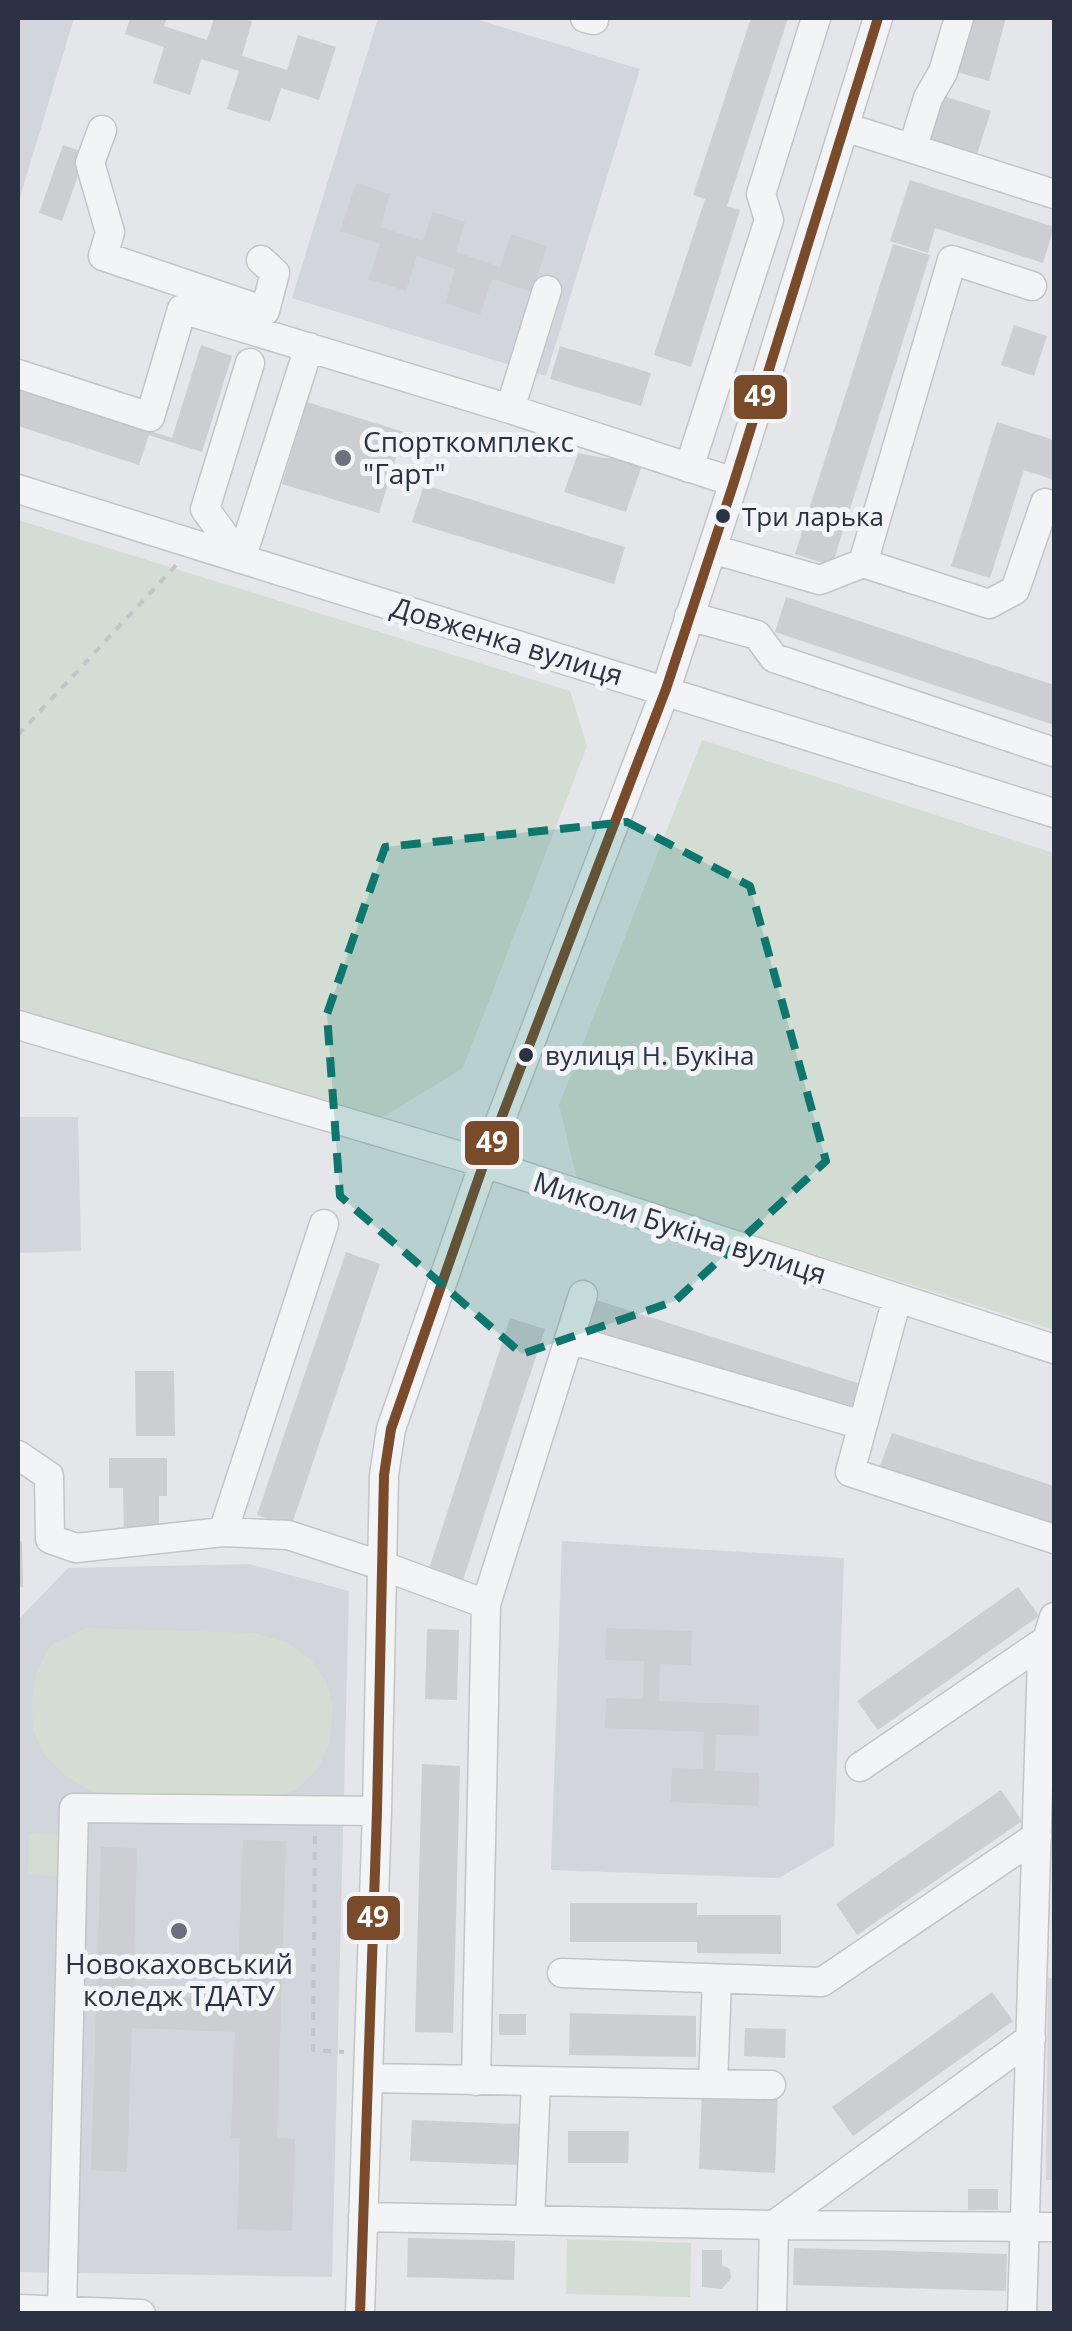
<svg xmlns="http://www.w3.org/2000/svg" width="1072" height="2331" viewBox="0 0 1072 2331" font-family="'Open Sans',sans-serif">
	<style>
		.built { fill: #d2d5dc }
		.green { fill: #d4ddd4 }
		.building { fill: #ccced1 }
		.lines { fill: none; stroke-linecap: round; stroke-linejoin: round }
		.minor-casing { stroke: #c2c4c7; stroke-width: 31 }
		.path { stroke: #c3c4c9; stroke-width: 4; stroke-dasharray: 8 8; stroke-linecap: butt }
		.minor { stroke: #f3f4f6; stroke-width: 28 }
		.bus-1-casing { stroke: #f2f4f8; stroke-width: 18 }
		.bus-1 { stroke: #7a4b2a; stroke-width: 10 }
		.marked { fill: #0f766e; fill-opacity: 0.2; stroke: #0f766e; stroke-width: 8; stroke-dasharray: 20 12; stroke-linejoin: round }
		.poi-dot { fill: #6b717d; stroke: #f2f4f8; stroke-width: 4 }
		.bus-dot { fill: #2a3243; stroke: #f2f4f8; stroke-width: 4 }
		.labels { text-anchor: middle; stroke-width: 10; stroke-linejoin: round; paint-order: stroke }
		.bus-label { font-size: 26px; fill: #2a3243; stroke: #f2f4f8; text-anchor: start }
		.poi-label { font-size: 28px; fill: #2a3243; stroke: #f2f4f8; text-anchor: start }
		.street-label { font-size: 28px; fill: #2a3243; stroke: #f2f4f8 }
		.line-badge { stroke: #f2f4f8; stroke-width: 4 }
		.badge-label { font-size: 28px; text-anchor: middle; font-weight: bold; fill: #fff }
	</style>
	<rect width="100%" height="100%" fill="#e4e6e9"/>
	<path class="built" d="M18,18H74L18,204Z
		M378,18H472L640,69L546,376L292,298Z
		M18,1117H78L81,1251L18,1253Z
		M562,1541L844,1558L834,1846L779,1878L551,1870Z
		M249,1564L349,1591L332,2277L18,2272V1620L68,1568Z
		M1048,1978H1054V2180H1046Z"/>
	<path class="green" d="M18,520L570,691L587,746L463,1068L378,1120L18,1011Z
		M702,740L1054,853V1330L577,1179L559,1105Z
		M85,1628L254,1633L288,1643L312,1661L326,1682L333,1705L330,1741L319,1767L296,1790L257,1802L92,1792L66,1776L45,1755L33,1730L32,1701L36,1674L50,1646Z
		M29,1834L66,1835L64,1877L28,1874Z
		M567,2239L691,2243L690,2297L566,2294Z"/>
	<path class="building" d="M130,18H167L164,26L207,40L214,18H241L252,21L242,56L287,70L298,35L336,47L319,100L281,88L270,122L227,109L239,71L201,59L190,95L153,83L164,47L125,34Z
		M751,18H788L727,206L740,210L691,367L654,355L705,199L693,195Z
		M967,18H1006L989,81L953,71Z
		M940,95L991,111L977,154L926,138Z
		M63,145L86,153L62,221L39,213Z
		M910,180L1054,227L1043,263L935,228L928,253L890,241Z
		M356,183L390,194L380,227L423,241L433,212L465,222L456,252L500,267L511,234L547,246L532,292L492,279L480,315L445,303L455,269L417,256L406,291L369,279L380,244L340,231Z
		M893,244L930,255L832,566L795,554Z
		M1014,325L1047,336L1034,376L1001,365Z
		M201,345L232,356L202,452L149,435L139,465L18,426V389L172,438Z
		M560,346L651,373L641,406L550,379Z
		M307,402L404,432L379,513L282,484Z
		M997,422L1054,440V480L1024,470L990,578L951,566Z
		M578,453L603,458L644,459L626,512L564,492Z
		M424,485L625,547L614,584L412,522Z
		M786,597L1054,685V725L775,632Z
		M346,1252L380,1264L291,1527L257,1515Z
		M596,1300L867,1386L857,1417L586,1332Z
		M510,1318L545,1329L462,1583L428,1572Z
		M135,1371H174L175,1436H136Z
		M892,1433L1054,1486V1524L880,1466Z
		M109,1458H167V1496H159V1535H124L123,1488H109Z
		M22,1541L23,1587H18V1542Z
		M1018,1587L1039,1616L878,1730L857,1701Z
		M606,1628L692,1631L691,1665L660,1664L659,1701L759,1705L758,1736L716,1735L715,1771L759,1773L758,1806L671,1802L672,1768L703,1769L704,1732L605,1728L606,1698L643,1699L644,1661L605,1660Z
		M427,1629L459,1630L457,1700L425,1699Z
		M422,1764L460,1766L453,2033L415,2032Z
		M1001,1790L1022,1821L857,1935L836,1904Z
		M243,1840L286,1841L277,2138L295,2139L292,2231L237,2229L240,2138H231L235,2032L132,2028L127,2172L91,2170L101,1847L137,1848L133,1995L237,1999Z
		M570,1903H697V1915H781V1954L697,1953V1942H570Z
		M992,1992L1013,2021L853,2136L832,2107Z
		M570,2013L696,2016V2057L569,2055Z
		M499,2014H526V2035H499Z
		M745,2028L786,2029L785,2058L744,2056Z
		M702,2090L778,2093L775,2173L699,2169Z
		M412,2120L520,2124L518,2165L410,2161Z
		M568,2131H629L628,2163H568Z
		M968,2189H998V2210H968Z
		M408,2238L515,2241L514,2280L407,2277Z
		M794,2248L1007,2254L1006,2291L793,2285Z
		M702,2250H722V2265L730,2269L731,2278L722,2289L702,2287Z"/>
	<g class="lines">
		<g class="minor-casing">
			<path id="minor" d="M585,18L594,20V18
				M845,127L1054,194
				M102,130L90,163L110,232L103,256L265,311L275,273L261,260
				M913,147L928,98L943,72L959,18
				M18,374L150,417L182,309L510,409L734,482
				M510,409L547,290
				M689,468L769,220L761,194L816,18
				M18,489L1054,813
				M712,549L820,580L863,563L989,604L1015,590L1045,503L1054,506
				M241,559L309,347
				M241,559L205,509L250,363
				M863,563L952,260L1032,286
				M689,616L757,635L774,658L1054,752
				M18,1025L484,1163L1054,1349
				M897,1299L850,1472L1054,1539
				M569,1339L862,1425
				M18,1455L49,1476L50,1539L76,1548L223,1532L288,1535L383,1566L486,1604
				M223,1532L324,1224
				M860,1767L1048,1639
				M562,1973L822,1982L1037,1836
				M368,2078L771,2085
				M476,2081L486,1604L583,1295
				M713,2084L717,1980
				M363,2217L774,2225L1054,2227
				M530,2220L536,2082
				M18,2309L141,2314
				M62,2311L74,1808L377,1811
				M360,2314L377,1811L384,1475L391,1429L484,1163L666,689L734,482L878,18
				M772,2314L774,2225L1031,2038
				M1022,2314L1042,1656L1054,1617"/>
		</g>
		<path class="path" d="M18,735L178,563
			M315,1836L313,2050L344,2052"/>
		<use href="#minor" class="minor"/>
		<g class="bus-1-casing">
			<path id="bus-1" d="M360,2314L377,1811L384,1475L391,1429L484,1163L666,689L734,482L878,18"/>
		</g>
		<use href="#bus-1" class="bus-1"/>
	</g>
	<path class="marked" d="M627,822L750,886L826,1161L675,1301L522,1354L340,1196L327,1014L385,847Z"/>
	<g class="poi-dot">
		<circle cx="343" cy="458" r="10"/>
		<circle cx="179" cy="1931" r="10"/>
	</g>
	<g class="bus-dot">
		<circle cx="723" cy="516" r="9"/>
		<circle cx="526" cy="1055" r="9"/>
	</g>
	<g class="labels">
		<g class="bus-label">
			<text x="742" y="526">Три ларька</text>
			<text x="545" y="1065">вулиця Н. Букіна</text>
		</g>
		<g class="poi-label">
			<text x="363" y="452">Спорткомплекс<tspan x="363" dy="32">"Гарт"</tspan></text>
			<text x="179" y="1974" text-anchor="middle">Новокаховський<tspan x="179" dy="32">коледж ТДАТУ</tspan></text>
		</g>
		<g class="street-label">
			<text transform="translate(507 641) rotate(17)" y="10">Довженка вулиця</text>
			<text transform="translate(680 1228) rotate(18)" y="10">Миколи Букіна вулиця</text>
		</g>
	</g>
	<g class="line-badge">
		<rect x="732" y="373" width="57" height="48" rx="10" fill="#7a4b2a"/>
		<rect x="463" y="1119" width="58" height="48" rx="10" fill="#7a4b2a"/>
		<rect x="345" y="1894" width="57" height="48" rx="10" fill="#7a4b2a"/>
	</g>
	<g class="badge-label">
		<text x="760" y="406">49</text>
		<text x="492" y="1152">49</text>
		<text x="373" y="1927">49</text>
	</g>
	<rect width="1072" height="2331" fill="none" stroke="#2a3243" stroke-width="40"/>
</svg>
